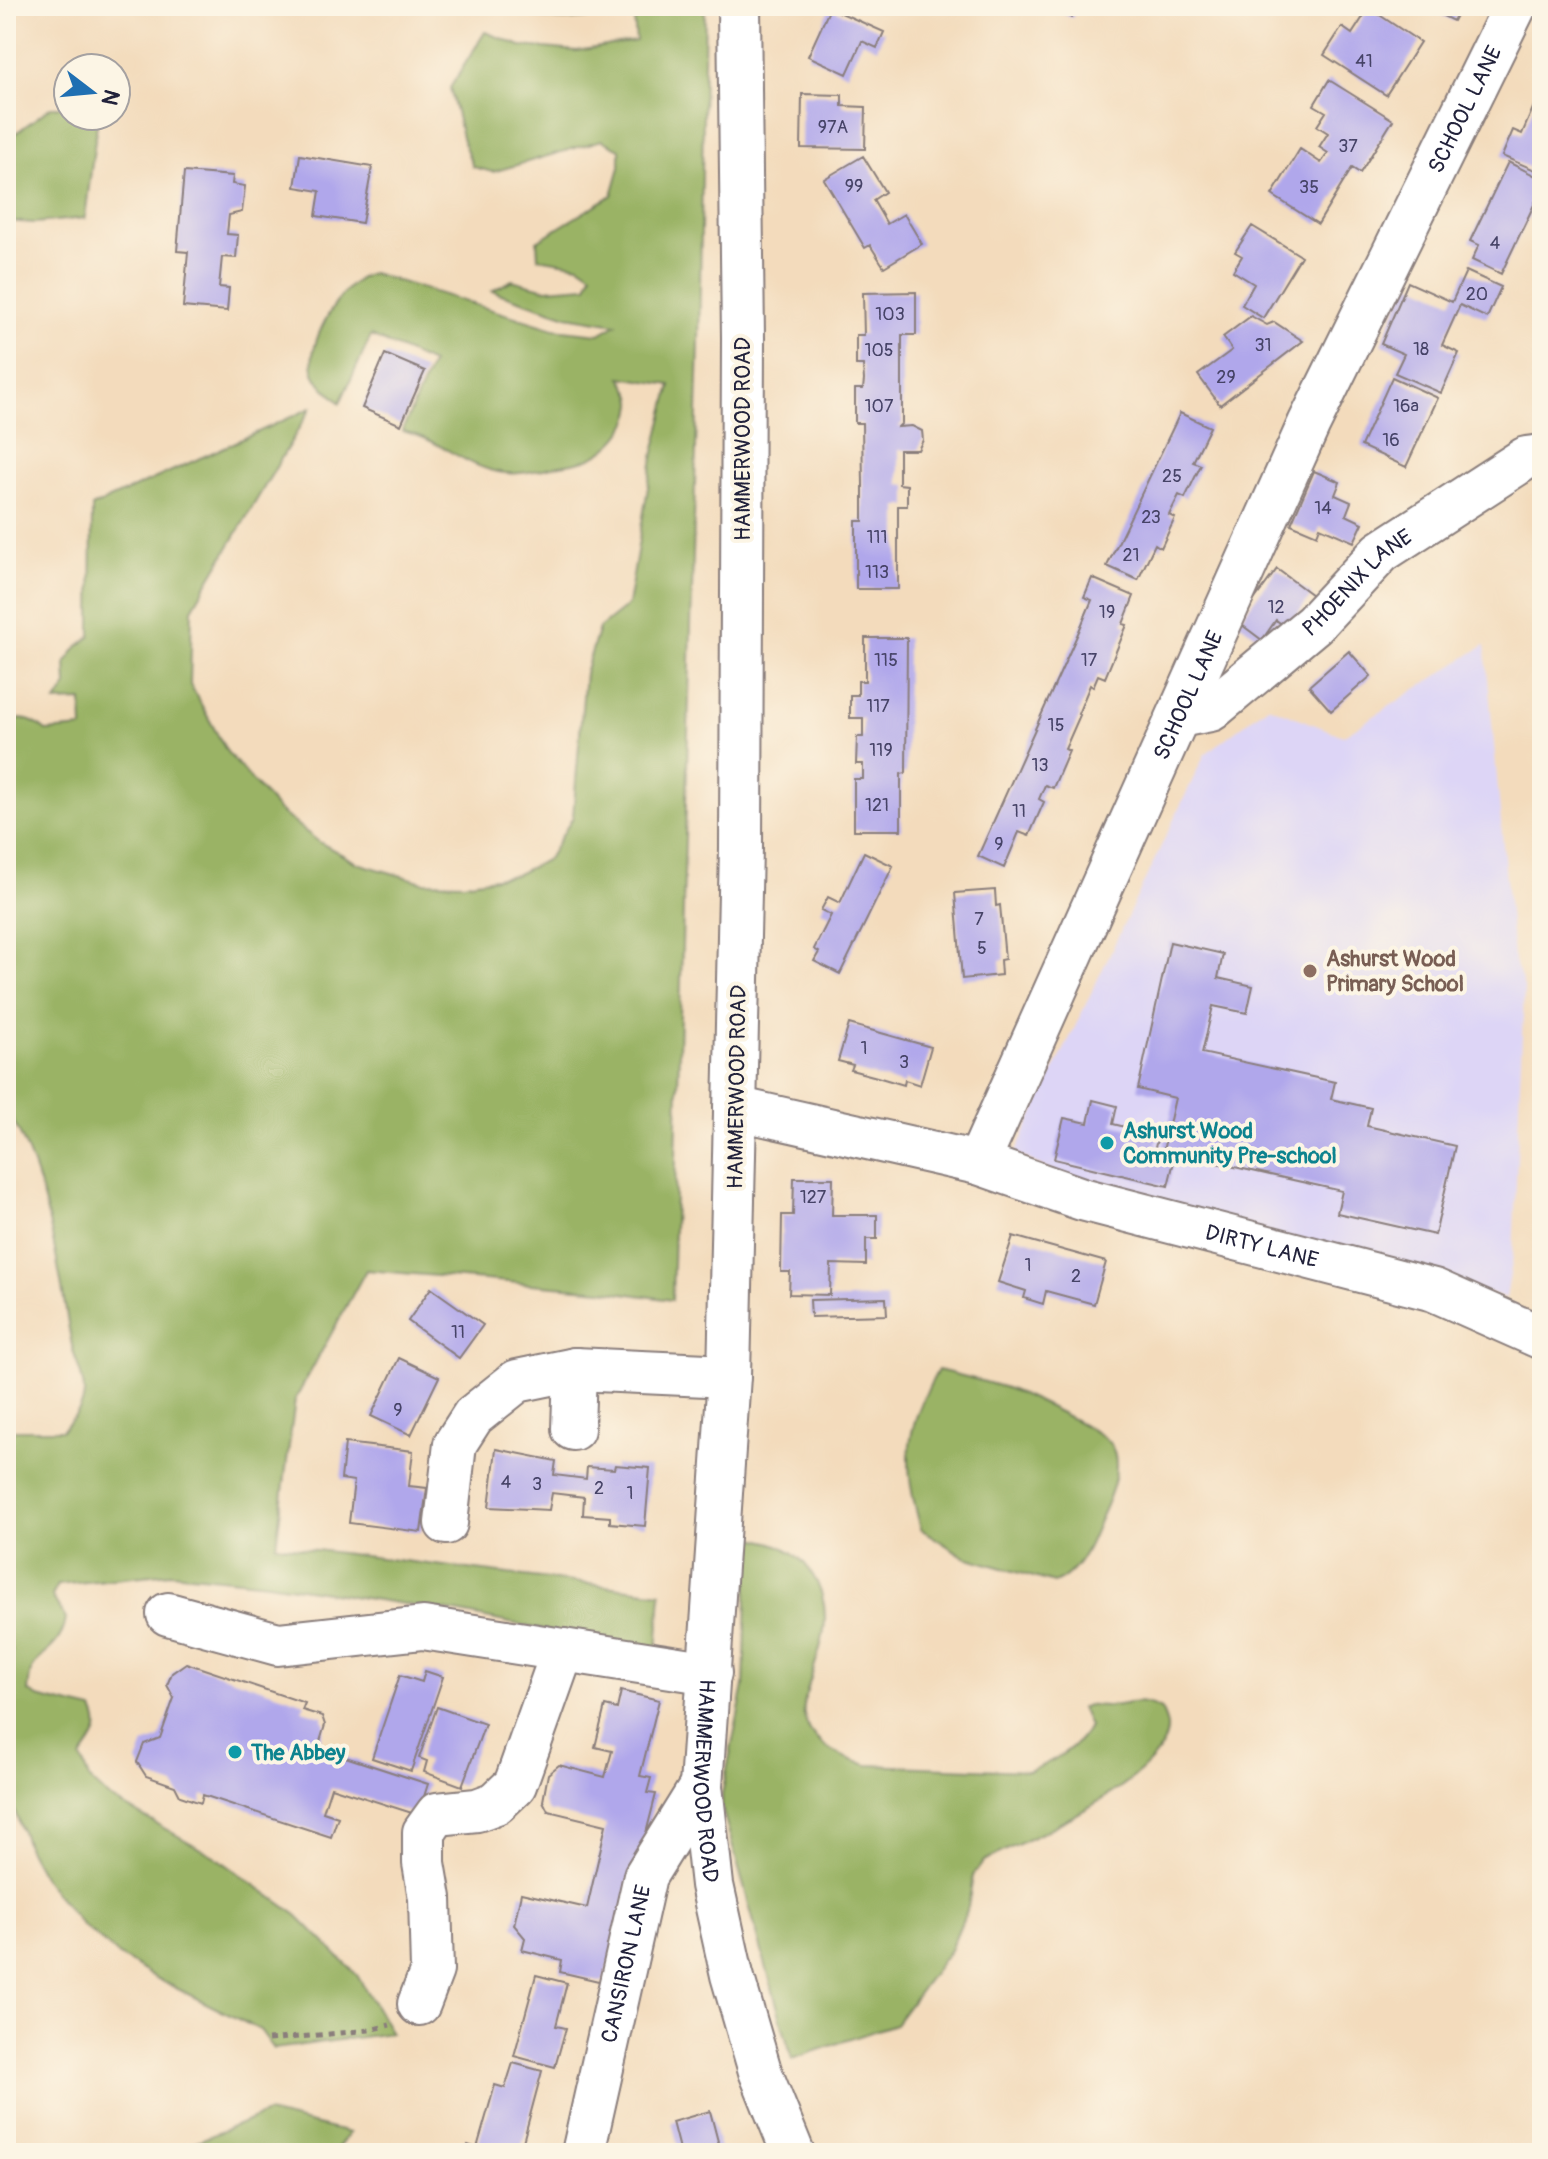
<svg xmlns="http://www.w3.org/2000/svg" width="1548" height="2159" viewBox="0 0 1548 2159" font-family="Pangolin,sans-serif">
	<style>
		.built { fill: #ddd5f6 }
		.forest { fill: #9ab365; stroke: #5e6a50; stroke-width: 2 }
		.building { fill: #b0a7eb }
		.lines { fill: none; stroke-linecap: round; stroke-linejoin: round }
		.minor-casing { stroke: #8a7e7c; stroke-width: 46 }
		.path { stroke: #8a7e7c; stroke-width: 5; stroke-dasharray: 6 6; stroke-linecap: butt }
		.minor { stroke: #fff; stroke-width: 42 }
		.education-dot { fill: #8d6e63; stroke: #fcf5e5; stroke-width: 3 }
		.culture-dot { fill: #0f9aa8; stroke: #fcf5e5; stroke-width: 3 }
		.labels { text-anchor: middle; stroke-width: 8; stroke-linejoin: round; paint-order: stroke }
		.number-label { font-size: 18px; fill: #464367 }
		.street-label { font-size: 22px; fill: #22223b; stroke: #fcf5e5 }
		.education-label { font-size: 22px; font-weight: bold; fill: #785e54; stroke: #fcf5e5; text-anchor: start }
		.culture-label { font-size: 22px; font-weight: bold; fill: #0d838f; stroke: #fcf5e5; text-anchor: start }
	</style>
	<rect width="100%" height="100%" fill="#fcf5e5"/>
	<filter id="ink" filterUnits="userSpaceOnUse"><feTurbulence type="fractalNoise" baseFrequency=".0125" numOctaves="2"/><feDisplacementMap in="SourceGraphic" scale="16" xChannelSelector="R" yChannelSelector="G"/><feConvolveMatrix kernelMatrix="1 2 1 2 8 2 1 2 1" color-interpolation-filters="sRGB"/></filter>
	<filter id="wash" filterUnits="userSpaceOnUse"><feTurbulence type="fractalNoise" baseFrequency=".006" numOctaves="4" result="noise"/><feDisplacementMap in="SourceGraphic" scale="32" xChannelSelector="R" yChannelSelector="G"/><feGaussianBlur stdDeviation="1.8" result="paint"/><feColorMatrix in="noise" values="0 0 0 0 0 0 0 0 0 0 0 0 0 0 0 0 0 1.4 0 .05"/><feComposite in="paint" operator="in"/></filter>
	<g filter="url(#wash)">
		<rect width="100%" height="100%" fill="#f3dbbc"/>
		<path class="built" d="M1485,645L1513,956L1524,987L1513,1256L1506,1298L1276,1235L1089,1189L1015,1153L1205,754L1268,706L1343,736Z"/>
		<path class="forest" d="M511,6H705L699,343L672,1300L602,1290L366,1270L295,1400L276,1545L661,1593L657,1653L461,1613L268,1583L171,1573L58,1585L52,1596L66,1619C61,1650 39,1651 31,1672C29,1677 29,1686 28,1691L38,1697L93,1710C104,1731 93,1740 81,1758L89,1779L108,1797L216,1857L297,1915L357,1975L391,2033L274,2049L260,2030L156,1978L120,1956L82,1925L46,1882L28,1849L6,1785V1673L12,1650L6,1637V1430H62C72,1419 83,1410 84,1394C85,1379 75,1361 72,1346C59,1275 47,1169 6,1110V721C24,717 32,719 46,731L83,728L82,701L56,702L67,686L66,662L77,647L91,636L92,507L311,408L192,609L190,684L227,752L278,810L319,842L357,863L423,882L463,883L515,875L548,859L573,817L585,673L599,628L628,605L654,452L671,385L621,377C625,385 634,394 633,404C631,428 610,450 588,459C577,463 564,464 552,467C534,471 516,476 498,472C463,465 437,438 402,431L432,363L371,336L340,403C331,393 315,382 313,369C307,341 344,278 372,273L554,329L599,334L616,324L567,316L492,291L512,280L546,289L587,286L592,274L579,265L538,258L537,241L612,195L620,167V149L602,140L493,172L473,167L463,141L450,88L485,32L521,46L577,51L636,41L633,7C593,20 549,28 511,6Z
			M51,107H68V116H98L85,218L35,223L6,221V135L16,133Z
			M938,1370C960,1375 982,1381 1003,1387C1023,1394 1102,1430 1111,1445C1124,1469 1109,1499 1099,1521C1090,1544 1078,1574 1054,1583L965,1557L921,1529C902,1462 904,1431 938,1370Z
			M749,1537C775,1542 797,1550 811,1572C837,1611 821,1644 809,1684C807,1693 802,1705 804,1715C810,1745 841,1758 868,1765L1028,1771C1049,1764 1080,1747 1089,1726L1081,1708C1090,1702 1095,1706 1105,1706C1129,1706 1137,1696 1161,1709C1163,1714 1167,1721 1167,1727C1171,1778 1023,1841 984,1861L973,1876L968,1907L950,1950L895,2024L792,2059L722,1808V1794L744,1686Z
			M267,2113L350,2133L333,2153H168Z"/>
		<g id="blocks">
			<path class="building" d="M1047,6H1078L1072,18Z
				M1423,6H1461L1453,21Z
				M830,8L884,32L877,48L862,41L847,74L808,56Z
				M1369,8L1420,42L1386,95L1324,55L1342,27L1352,34Z
				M1329,80L1393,120L1360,173L1352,168L1318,224L1272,195L1300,149L1321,163L1328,153L1319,147L1328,133L1317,126L1326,112L1314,105Z
				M1542,87V173L1502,156L1513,130L1522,134Z
				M802,94L842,95V106L866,107L865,149L801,148Z
				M300,155L372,167L362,223L316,216L320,191L295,187Z
				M863,156L885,192L873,200L887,224L904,214L922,244L884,267L870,245L865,248L824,179Z
				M1508,162L1542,179V188L1501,274L1472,260L1479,245L1470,241Z
				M184,172L233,176L232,184L245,186L242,212L229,215L227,234L238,235L236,258L222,257L219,287L229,288L227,311L183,307L188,252L177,251Z
				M1252,226L1301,256L1263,318L1242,305L1254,284L1233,271L1242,256L1235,252Z
				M1466,271L1501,287L1487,318L1460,305L1442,345L1459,353L1441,393L1395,373L1404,354L1381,344L1408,282L1452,302Z
				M916,292V335H902V423L898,427L912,426L922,431L923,440L918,450H899V484L907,485V506H898V589H856V521H863V485L862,423H855V389H863L864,380L863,365H856V335H864L863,293Z
				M1251,316L1267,325L1274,322L1303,341L1220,405L1198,375L1232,350L1223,337Z
				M385,354L425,371L401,425L362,408Z
				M1392,377L1438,398L1406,467L1361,446Z
				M1180,413L1210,427L1193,462L1201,465L1185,498L1179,495L1169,515L1175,518L1161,548L1155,544L1138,580L1107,566Z
				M1314,471L1340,482L1335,495L1351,502L1346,515L1363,523L1354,542L1320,527L1317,535L1291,524Z
				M1277,569L1312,595L1287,628L1276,620L1262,640L1238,622Z
				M1092,578L1134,596L1123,624L1127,625L1105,678L1098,675L1093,687L1090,685L1078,714L1080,715L1065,749L1069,751L1053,788L1045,785L1039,799L1044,802L1029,836L1019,832L1004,868L978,856L1079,631L1092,600L1084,597Z
				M865,638H907L906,773L901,774V830H854V779H863V764H856L857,737H863V718H850V695H858V681H865Z
				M1349,651L1371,676L1331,711L1309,686Z
				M864,852L893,866L840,974L814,961L819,952L814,949L831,915L821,910L828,897L840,903Z
				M995,890L996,906L1000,905L1005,959L1000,960L1001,975L962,979L955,893Z
				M1170,942L1223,954L1218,978L1253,986L1247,1013L1213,1006L1202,1053L1335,1082L1331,1099L1371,1108L1367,1126L1455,1146L1435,1235L1337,1213L1342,1191L1163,1151L1175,1098L1138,1089Z
				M849,1024L931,1047L920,1085L905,1080L904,1085L877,1077L851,1070L853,1065L838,1061Z
				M1093,1100L1117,1106L1113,1124L1158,1135L1154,1152L1175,1157L1168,1186L1054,1159L1064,1118L1088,1123Z
				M794,1178H833L832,1215H877V1239H866V1265L831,1264L830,1295L789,1294L790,1272H781L782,1215H793Z
				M1013,1236L1106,1262L1094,1304L1046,1291L1043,1304L1024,1298L1026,1291L998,1282Z
				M431,1288L483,1325L459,1358L408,1321Z
				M886,1298L887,1315L811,1317L810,1300Z
				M399,1358L439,1377L411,1435L371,1416Z
				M345,1443L413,1451L409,1486L427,1488L421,1532L349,1523L354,1481L341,1479Z
				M496,1449L556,1461L554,1475L586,1479L587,1467L614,1469L615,1465L650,1468L645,1526L610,1523V1517L583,1515L584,1497L552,1493L549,1510L489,1507Z
				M186,1663L305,1703L302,1710L322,1716L325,1725L318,1748L428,1784L418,1815L331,1787L323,1812L338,1817L331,1837L203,1795L201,1803L180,1796L175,1786L146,1776L137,1762L144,1744L160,1738L174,1698L167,1685L172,1673Z
				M425,1671L443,1677L411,1771L372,1758L400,1675L422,1682Z
				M621,1691L659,1700L640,1776L651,1778L647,1793L656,1794L632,1888L603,1982L560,1972L562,1960L522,1950L525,1938L514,1925L521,1893L587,1908L606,1825L548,1811L543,1801L548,1774L559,1765L605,1777L612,1751L595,1747L605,1706L617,1709Z
				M437,1707L485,1724L462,1786L424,1772L427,1761L419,1758Z
				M536,1975L567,1983L556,2026L566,2028L555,2067L514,2056Z
				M513,2063L542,2071L520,2153H466L468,2145L477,2148L495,2085L505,2088Z
				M710,2111L721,2153H680L672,2122Z"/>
		</g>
	</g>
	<g filter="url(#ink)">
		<use href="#blocks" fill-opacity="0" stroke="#8a7e7c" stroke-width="2"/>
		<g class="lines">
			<g class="minor-casing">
				<g id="minor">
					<path id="s1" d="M739,6L743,338L741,848L729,1376L701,1786L712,1885L732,1975L760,2071L793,2153"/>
					<path id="s2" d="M1180,716L1211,710L1314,624L1381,552L1526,458L1542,456"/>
					<path id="s3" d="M735,1108L978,1163L1309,424L1515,6"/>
					<path id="s4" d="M978,1163L1082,1199L1434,1290L1542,1338"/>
					<path d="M573,1429L575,1369"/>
					<path d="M446,1523L455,1444L473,1416L517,1381L575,1369L729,1376"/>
					<path d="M168,1614L278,1644L423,1628L710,1673"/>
					<path d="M419,2004L432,1970L430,1898L424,1863V1832L437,1814L477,1810L496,1803L515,1785L563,1650"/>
					<path id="s5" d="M583,2153L645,1876L701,1786"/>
				</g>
			</g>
			<path class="path" d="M268,2040L370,2030L390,2025"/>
			<use href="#minor" class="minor"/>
		</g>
	</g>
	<circle class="education-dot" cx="1310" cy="971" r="8"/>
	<g class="culture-dot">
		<circle cx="1107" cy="1143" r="8"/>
		<circle cx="235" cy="1752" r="8"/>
	</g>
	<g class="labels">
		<g class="number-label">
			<text x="1364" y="67">41</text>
			<text x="833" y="133">97A</text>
			<text x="1348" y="152">37</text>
			<text x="854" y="192">99</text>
			<text x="1309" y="193">35</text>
			<text x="1495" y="249">4</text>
			<text x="1477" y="300">20</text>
			<text x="890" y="320">103</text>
			<text x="1263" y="351">31</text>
			<text x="1421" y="355">18</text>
			<text x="879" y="356">105</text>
			<text x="1226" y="383">29</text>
			<text x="879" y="412">107</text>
			<text x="1406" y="412">16a</text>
			<text x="1391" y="446">16</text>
			<text x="1172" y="482">25</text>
			<text x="1323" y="514">14</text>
			<text x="1151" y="523">23</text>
			<text x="877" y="543">111</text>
			<text x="1131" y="561">21</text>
			<text x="877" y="578">113</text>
			<text x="1276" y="613">12</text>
			<text x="1107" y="618">19</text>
			<text x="886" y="666">115</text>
			<text x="1089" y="666">17</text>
			<text x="878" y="712">117</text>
			<text x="1056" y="731">15</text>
			<text x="881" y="756">119</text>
			<text x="1040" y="771">13</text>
			<text x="877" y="811">121</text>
			<text x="1019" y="817">11</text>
			<text x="999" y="850">9</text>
			<text x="979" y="925">7</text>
			<text x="982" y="954">5</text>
			<text x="864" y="1054">1</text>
			<text x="904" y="1068">3</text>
			<text x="813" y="1203">127</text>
			<text x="1028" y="1271">1</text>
			<text x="1076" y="1282">2</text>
			<text x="458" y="1338">11</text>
			<text x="398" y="1416">9</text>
			<text x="506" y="1488">4</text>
			<text x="537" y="1490">3</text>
			<text x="599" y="1494">2</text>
			<text x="630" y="1499">1</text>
		</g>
		<g class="street-label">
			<text dy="8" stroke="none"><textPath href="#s3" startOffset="1410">SCHOOL LANE</textPath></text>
			<text transform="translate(742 439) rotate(-90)" y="8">HAMMERWOOD ROAD</text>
			<text dy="8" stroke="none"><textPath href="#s2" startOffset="226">PHOENIX LANE</textPath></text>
			<text dy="8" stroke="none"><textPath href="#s3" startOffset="762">SCHOOL LANE</textPath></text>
			<text transform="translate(736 1087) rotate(-89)" y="8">HAMMERWOOD ROAD</text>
			<text dy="8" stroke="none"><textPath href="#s4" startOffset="296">DIRTY LANE</textPath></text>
			<text dy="8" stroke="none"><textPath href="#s1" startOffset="1776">HAMMERWOOD ROAD</textPath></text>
			<text dy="8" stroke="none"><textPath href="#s5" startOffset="194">CANSIRON LANE</textPath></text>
		</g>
		<g class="education-label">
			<text x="1326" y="966">Ashurst Wood<tspan x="1326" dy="25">Primary School</tspan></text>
		</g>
		<g class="culture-label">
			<text x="1123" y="1138">Ashurst Wood<tspan x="1123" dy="25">Community Pre-school</tspan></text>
			<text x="251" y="1760">The Abbey</text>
		</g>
	</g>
	<rect width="1548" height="2159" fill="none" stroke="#fcf5e5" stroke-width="32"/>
	<g transform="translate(92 92) rotate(106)"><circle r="38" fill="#fcf5e5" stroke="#a5a1a1" stroke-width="2"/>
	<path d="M0-6L14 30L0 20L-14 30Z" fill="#1f6fb2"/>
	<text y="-12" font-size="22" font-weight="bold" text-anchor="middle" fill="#22223b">N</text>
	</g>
</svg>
